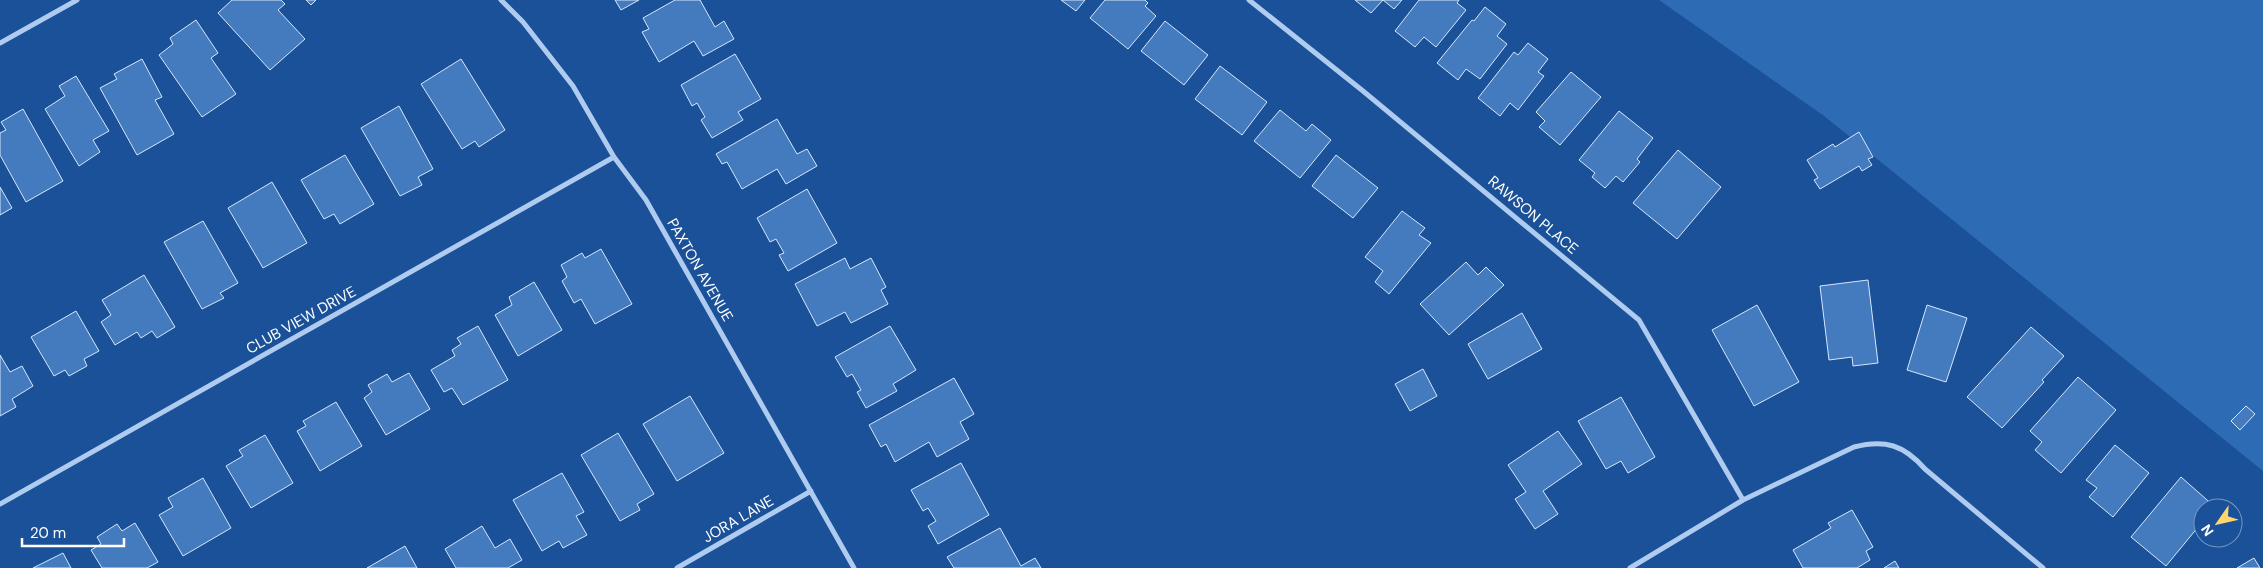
<svg xmlns="http://www.w3.org/2000/svg" width="2263" height="568" viewBox="0 0 2263 568" font-family="'DM Sans',sans-serif">
	<style>
		.green { fill: #2e6bb5 }
		.building { fill: #447abe; stroke: #d6e7fb }
		.lines { fill: none; stroke-linecap: round; stroke-linejoin: round }
		.street { stroke: #afccf0; stroke-width: 5 }
		.labels { text-anchor: middle; stroke-width: 4.5; stroke-linejoin: round; paint-order: stroke }
		.street-label { font-size: 15px; fill: #fff; stroke: #1a5198 }
	</style>
	<rect width="100%" height="100%" fill="#1a5198"/>
	<path class="green" d="M1659,0H2263V471L1824,116Z"/>
	<path class="building" d="M232,0H281L285,4L278,10L305,39L270,70L218,13Z
		M306,0H316L311,5Z
		M615,0H639L621,10Z
		M675,0H700L715,27L724,21L734,39L703,56L694,41L659,62L642,32L649,29L643,18Z
		M1061,0H1085L1076,11Z
		M1105,0H1145L1148,3L1145,6L1156,16L1128,49L1090,18Z
		M1355,0H1402L1394,9L1383,0L1371,13Z
		M1419,0H1459L1457,3L1466,10L1436,47L1424,37L1415,47L1395,31Z
		M1485,7L1506,24L1497,36L1507,44L1480,79L1466,69L1458,80L1437,63L1472,20L1474,21Z
		M196,20L218,53L211,58L236,94L202,117L159,55L173,44L170,38Z
		M1165,21L1208,55L1184,85L1141,51Z
		M1528,43L1548,59L1538,72L1544,76L1518,110L1510,103L1500,116L1478,98L1514,52L1518,55Z
		M735,54L761,99L738,112L743,120L712,138L701,120L705,117L697,103L692,106L681,85Z
		M142,59L162,97L155,100L174,134L137,155L100,88L117,79L114,74Z
		M461,59L505,130L479,147L475,141L462,149L421,84Z
		M1220,66L1267,102L1242,135L1195,99Z
		M1571,72L1601,97L1560,145L1539,127L1545,121L1536,112Z
		M76,76L109,131L93,140L100,152L79,166L45,109L65,96L59,86Z
		M399,106L433,169L418,177L422,185L400,196L361,128Z
		M23,109L63,181L26,202L0,155V133L6,130L1,122Z
		M1280,110L1306,131L1312,124L1331,140L1300,178L1254,141Z
		M1619,111L1653,138L1637,159L1640,162L1623,182L1616,176L1605,188L1592,177L1595,173L1579,160Z
		M777,119L797,154L807,149L817,166L786,184L777,169L742,189L727,162L722,164L716,154Z
		M1859,132L1873,157L1868,159L1872,165L1862,171L1859,166L1820,189L1814,180L1818,178L1807,160L1833,144L1835,147Z
		M1678,150L1721,187L1677,239L1633,203Z
		M345,155L374,204L340,224L334,214L324,219L301,180Z
		M1336,155L1378,188L1353,218L1312,186Z
		M272,182L307,243L263,268L228,208Z
		M0,187L12,208L0,215Z
		M807,189L837,243L788,271L779,255L784,253L776,239L770,242L757,218Z
		M1402,211L1425,228L1419,235L1431,243L1389,294L1375,282L1383,271L1365,257Z
		M203,221L238,283L220,293L224,298L202,309L164,242Z
		M601,249L632,304L595,324L581,299L574,303L562,281L567,277L561,265L582,253L585,258Z
		M845,258L850,269L871,258L886,287L881,290L888,304L851,323L845,312L817,326L795,284Z
		M1466,262L1478,275L1486,267L1504,285L1449,335L1420,304Z
		M144,275L175,327L157,338L152,331L141,338L137,332L115,345L101,322L111,315L102,300Z
		M1868,280L1878,363L1853,366L1852,357L1829,360L1820,286Z
		M534,282L562,330L518,356L495,315L512,305L509,297Z
		M1757,305L1799,382L1754,406L1712,330Z
		M1927,305L1967,318L1946,382L1907,370Z
		M76,311L99,351L84,359L87,366L69,376L65,370L54,376L31,337Z
		M1522,313L1542,349L1488,379L1468,344Z
		M478,326L508,380L463,405L452,388L444,392L431,370L455,356L452,350L461,344L457,338Z
		M890,326L916,370L893,384L897,391L866,408L857,392L861,390L852,374L847,377L835,357Z
		M2031,327L2064,356L2042,380L2044,382L2002,428L1967,397Z
		M0,355L10,372L22,366L33,386L12,399L16,407L0,416Z
		M1423,369L1437,396L1410,411L1395,384Z
		M409,373L430,409L386,435L364,398L372,392L368,385L387,374L392,382Z
		M2078,377L2116,410L2061,473L2035,450L2042,442L2030,431Z
		M954,378L974,414L960,422L969,439L937,457L929,442L895,462L886,444L881,447L869,425Z
		M690,396L724,453L677,481L643,424Z
		M1621,397L1655,457L1628,473L1621,461L1606,469L1578,421Z
		M336,402L362,446L320,471L297,431L306,426L303,421Z
		M2246,406L2255,414L2240,430L2231,421Z
		M1558,431L1582,464L1543,491L1558,514L1535,529L1515,499L1526,492L1508,465Z
		M618,433L654,494L637,504L640,510L620,521L581,455Z
		M265,435L293,483L251,508L226,466L243,456L239,450Z
		M2115,445L2149,473L2113,517L2089,497L2097,488L2086,480Z
		M961,463L989,515L938,544L928,526L936,521L928,508L923,511L911,490Z
		M562,473L584,512L576,516L587,535L563,548L559,541L542,551L513,500Z
		M2181,477L2215,507L2203,508V521L2166,566L2131,537Z
		M203,478L231,528L183,556L159,515L173,507L168,498Z
		M1852,510L1873,547L1866,551L1870,560L1857,568H1803L1793,550L1831,528L1828,523Z
		M135,523L158,562L147,568H102L91,550L101,544L97,537L117,524L122,531Z
		M482,526L495,548L510,539L522,560L508,568H456L445,549Z
		M1000,528L1021,566L1035,558L1041,568H954L947,557Z
		M405,546L417,568H367Z
		M63,553L71,568H33Z
		M2254,558L2260,568H2237Z
		M1895,561L1899,568H1884Z"/>
	<g class="lines">
		<path class="street" d="M501,0L523,22L573,86L614,157L646,200L854,568
			M1249,0L1363,91L1639,320L1743,500
			M0,43L77,0
			M0,504L614,157
			M677,568L811,491
			M1630,568L1743,500L1854,447C1885,439 1904,445 1925,469L2043,568"/>
	</g>
	<g class="labels">
		<g class="street-label">
			<text transform="translate(1533 215) rotate(40)" y="5">RAWSON PLACE</text>
			<text transform="translate(700 270) rotate(60)" y="5">PAXTON AVENUE</text>
			<text transform="translate(301 320) rotate(-29)" y="5">CLUB VIEW DRIVE</text>
			<text transform="translate(738 519) rotate(-30)" y="5">JORA LANE</text>
		</g>
	</g>
	<g transform="translate(2218 523) rotate(236)"><circle r="24" fill="#1a5198" stroke="#7697c1"/>
	<path d="M0-4L9 19L0 12L-9 19Z" fill="#ffd56e"/>
	<text y="-8" font-size="14" font-weight="bold" text-anchor="middle" fill="#ffffff">N</text>
	</g>
	<path d="M22 538v8h102v-8" fill="none" stroke="#ffffff" stroke-width="2.5"/>
	<text x="30" y="538" font-size="15" fill="#ffffff" stroke="#1a5198" stroke-width="4" paint-order="stroke">20 m</text>
</svg>
